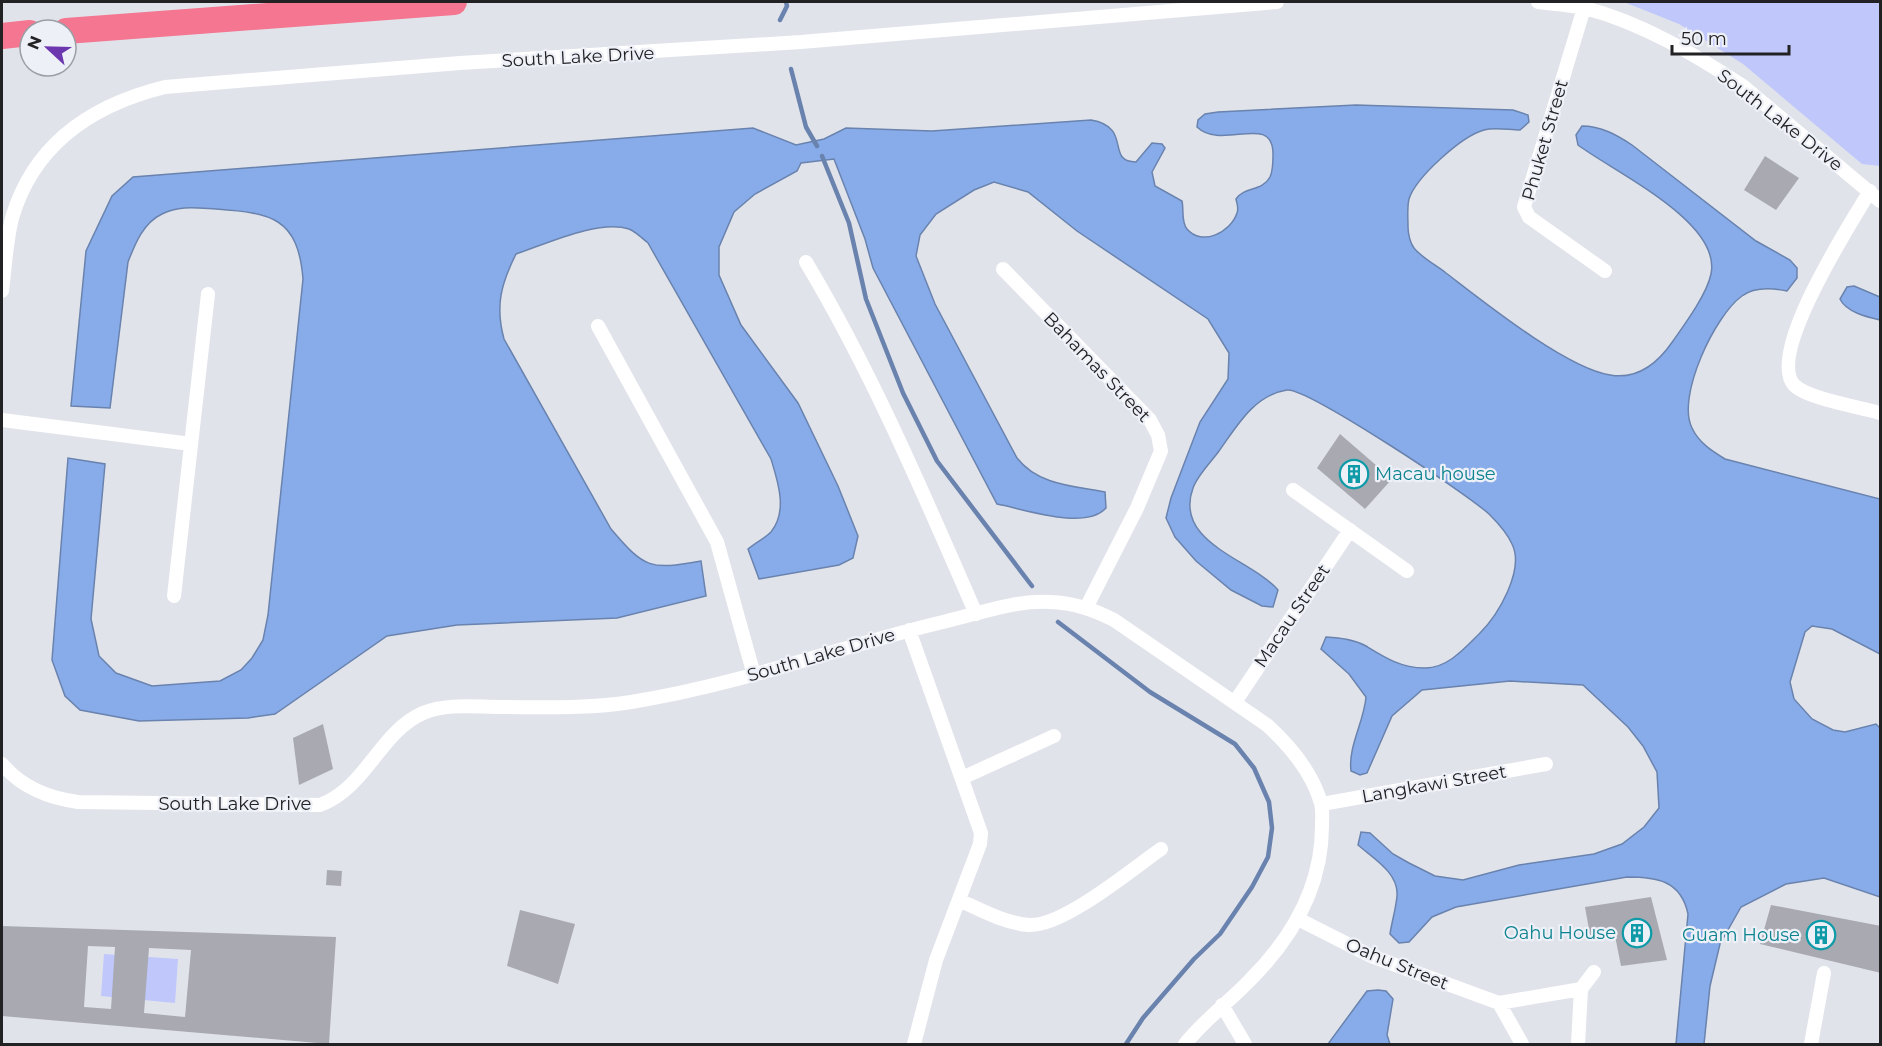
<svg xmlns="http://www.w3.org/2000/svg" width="1882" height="1046" viewBox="0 0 1882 1046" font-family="Montserrat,sans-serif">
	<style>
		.green { fill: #bfc7fb }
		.water { fill: #88ace9; stroke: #6983ae; stroke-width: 1.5 }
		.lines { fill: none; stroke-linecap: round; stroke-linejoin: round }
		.stream { stroke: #6983ae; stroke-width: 4.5 }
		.building { fill: #a9aab1; fill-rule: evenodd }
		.minor { stroke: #fff; stroke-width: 14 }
		.motorway { stroke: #f47690; stroke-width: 26 }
		.labels { text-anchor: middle; stroke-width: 4.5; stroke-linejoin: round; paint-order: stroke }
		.street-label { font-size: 18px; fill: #222225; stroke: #eef0f8 }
		.culture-label { font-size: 18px; fill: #0d838f; stroke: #eef0f8; text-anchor: end }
	</style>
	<rect width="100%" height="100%" fill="#e1e3eb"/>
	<path class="green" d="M1624,2H1880V166L1862,164L1743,64L1679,24Z
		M104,954L178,959L175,1003L101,996Z"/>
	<path class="water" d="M1356,105L1513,110L1528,115L1529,122L1520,130C1509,130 1495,127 1484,130C1462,136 1416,177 1409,199C1407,207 1408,218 1408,227C1408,233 1410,243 1414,248C1422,258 1436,265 1446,273C1484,302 1566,368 1610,375C1638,380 1658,363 1673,341C1685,324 1707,294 1711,274C1722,222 1614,172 1578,145L1576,135L1582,126C1601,126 1617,135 1632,145L1756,241L1790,260L1797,268V278L1787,291C1772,288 1754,287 1742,296C1715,315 1676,397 1692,428C1699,443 1712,451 1725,459L1880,499V654L1832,629L1812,626L1805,632L1790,682L1794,699L1812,719L1833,730L1845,732L1876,724L1880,728V897L1824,878L1786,884L1741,907L1720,944L1710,986L1704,1044H1676L1688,914C1681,880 1656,877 1627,877L1456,907L1432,917L1409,942L1399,943L1390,934C1392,921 1396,908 1397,896C1399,873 1373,858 1358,845L1361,832L1370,833L1393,854L1409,863L1435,876L1463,880L1519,865L1594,854L1622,844L1644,827L1659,808L1657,772L1643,746L1628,727L1583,685L1510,681L1422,690L1392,716L1367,773L1360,775L1351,771C1348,746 1364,722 1366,697L1349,674L1321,649L1326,637C1340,638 1353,639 1366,646C1384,657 1401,668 1424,668C1447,669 1465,648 1480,633C1498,615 1525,570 1512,544C1508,535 1498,523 1490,515C1471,496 1306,387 1287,390C1254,395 1237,426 1219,451C1211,462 1197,476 1193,488C1173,543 1251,559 1278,590L1273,607L1262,606L1231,590L1196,561L1175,537L1166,518L1171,498L1200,422L1228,379L1229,353L1208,319L1077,231L1028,192L994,182L974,190L936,214L920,235L916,256L935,304L1017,458C1038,485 1073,486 1105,492L1106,508C1085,531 1024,509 997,504L873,268L865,239L834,159L801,163L797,171L755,194L734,212L719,247V275L741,325L798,403L838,486L858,536L853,558L839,565L759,579L748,549C755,543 765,538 771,532C788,511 778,482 771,459L648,243C642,238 636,232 629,229C599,219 546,244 516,254C501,284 495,306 504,339L611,529C645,569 650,570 701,561L706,596L617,618L457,625L387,636L275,714L248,718L139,721L80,710L65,696L52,660L68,458L105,464L91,619L99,656L116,673L152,686L220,681L241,670L252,658L263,640L268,615L303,279C298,217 271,213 216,209C198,208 179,205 162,214C143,223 135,244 128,262L110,408L71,406L86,251L112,196L133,177L753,128L796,145L824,139L846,128L932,131L1091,120C1133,127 1105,162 1136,162L1152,143L1162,144L1165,148L1152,172L1155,186L1182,201C1184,210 1181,222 1187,229C1202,247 1231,232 1237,213C1239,208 1237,204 1236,199C1245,186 1262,192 1270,177C1273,171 1273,161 1273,154C1273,112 1222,151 1197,127L1198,120L1205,114L1218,112Z
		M1854,286L1880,297V320C1867,317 1846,312 1840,299L1847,287Z
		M1378,990L1386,991L1393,999L1387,1035L1390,1044H1328L1367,991Z"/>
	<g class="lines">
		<path class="stream" d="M780,20L787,6L786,2
			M791,69L806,127L817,146
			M822,156L849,223L866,299L903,393L937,461L1032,586
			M1058,622L1150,692L1235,744L1254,768L1269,802L1272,828L1268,857L1252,887L1220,934L1194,959L1143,1018L1126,1044"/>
	</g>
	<path class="building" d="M1765,156L1799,178L1776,210L1744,190Z
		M1340,434L1392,479L1365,509L1317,468Z
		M323,724L333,769L299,785L293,738Z
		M327,870L342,871L341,886L326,885Z
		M1651,897L1667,960L1621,966L1614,931L1590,935L1585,907Z
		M1771,905L1881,926V973L1760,944Z
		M520,910L575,924L558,984L507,966Z
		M2,926L336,937L329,1044L2,1016ZM88,946L115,947L111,1009L84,1007ZM149,948L191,950L185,1017L144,1013Z"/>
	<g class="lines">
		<path class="minor" d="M1538,2C1554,4 1570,5 1585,8C1642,23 1694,54 1743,86L1880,201
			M1584,8L1524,207L1529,217L1605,271
			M1870,191C1851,223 1766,353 1794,385C1808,399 1860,407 1880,413
			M806,262C873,374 924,495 976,614
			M1003,269L1150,420L1158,435L1161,451L1137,508L1087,606
			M2,291C5,267 6,242 12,218C34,143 92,105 165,87L460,63L801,42L1277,2
			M598,326L717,542L754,675
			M2,420L191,444
			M1293,490L1407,571
			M174,596L208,294
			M909,630L981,833L980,844L936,960L914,1044
			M1235,702L1350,530
			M2,764C21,787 48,798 78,802L320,805C366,788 380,732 423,713C447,703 475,707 500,707C543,707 588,709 631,702C739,685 841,646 947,621C980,613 1016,600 1050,602C1074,603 1092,609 1114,620L1267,725C1290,746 1312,772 1321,803C1323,810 1322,819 1322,826C1322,886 1292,938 1250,980C1229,1002 1204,1020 1185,1044
			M962,778L1054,736
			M1322,804L1546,764
			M959,900C981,910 1004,923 1029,925C1063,927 1132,869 1161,849
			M1298,919L1371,956L1499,1003L1581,989
			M1499,1003L1522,1044
			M1222,1005L1245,1044
			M1578,1044L1581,989L1594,972
			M1811,1044L1824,973"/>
		<path class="motorway" d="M66,31L454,2
			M2,36L30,33"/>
	</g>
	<defs>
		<g id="building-ring" transform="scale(1.5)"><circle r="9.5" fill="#eef0f8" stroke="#0f9aa8" stroke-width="1.5"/><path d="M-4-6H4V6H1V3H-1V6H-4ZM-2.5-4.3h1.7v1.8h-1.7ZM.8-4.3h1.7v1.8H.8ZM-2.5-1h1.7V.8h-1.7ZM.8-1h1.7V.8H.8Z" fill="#0f9aa8"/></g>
	</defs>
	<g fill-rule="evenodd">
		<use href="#building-ring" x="1354" y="474"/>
		<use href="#building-ring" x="1637" y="933"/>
		<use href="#building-ring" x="1821" y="935"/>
	</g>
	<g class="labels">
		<g class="street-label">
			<text transform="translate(578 57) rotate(-3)" y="6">South Lake Drive</text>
			<text transform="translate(1780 120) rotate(38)" y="6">South Lake Drive</text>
			<text transform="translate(1545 140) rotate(-74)" y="6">Phuket Street</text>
			<text transform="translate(1097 367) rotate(46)" y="6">Bahamas Street</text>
			<text transform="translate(1292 616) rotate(-56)" y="6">Macau Street</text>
			<text transform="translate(821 655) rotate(-16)" y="6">South Lake Drive</text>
			<text transform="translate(1434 784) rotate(-10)" y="6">Langkawi Street</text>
			<text x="235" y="810">South Lake Drive</text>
			<text transform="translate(1397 964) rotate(22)" y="6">Oahu Street</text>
		</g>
		<g class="culture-label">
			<text x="1375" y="480" text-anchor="start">Macau house</text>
			<text x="1616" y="939">Oahu House</text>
			<text x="1800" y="941">Guam House</text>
		</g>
	</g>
	<rect width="1882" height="1046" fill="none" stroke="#222225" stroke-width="6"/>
	<g transform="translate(48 48) rotate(292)"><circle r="28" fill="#eef0f8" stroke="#9c9ea4" stroke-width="1.5"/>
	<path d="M0-4.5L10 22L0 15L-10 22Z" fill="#6c37ae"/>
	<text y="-9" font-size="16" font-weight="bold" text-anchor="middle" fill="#222225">N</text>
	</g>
	<path d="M1672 45v9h117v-9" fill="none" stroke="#222225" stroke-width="3"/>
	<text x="1681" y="45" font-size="18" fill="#222225" stroke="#eef0f8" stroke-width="4.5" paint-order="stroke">50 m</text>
</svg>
